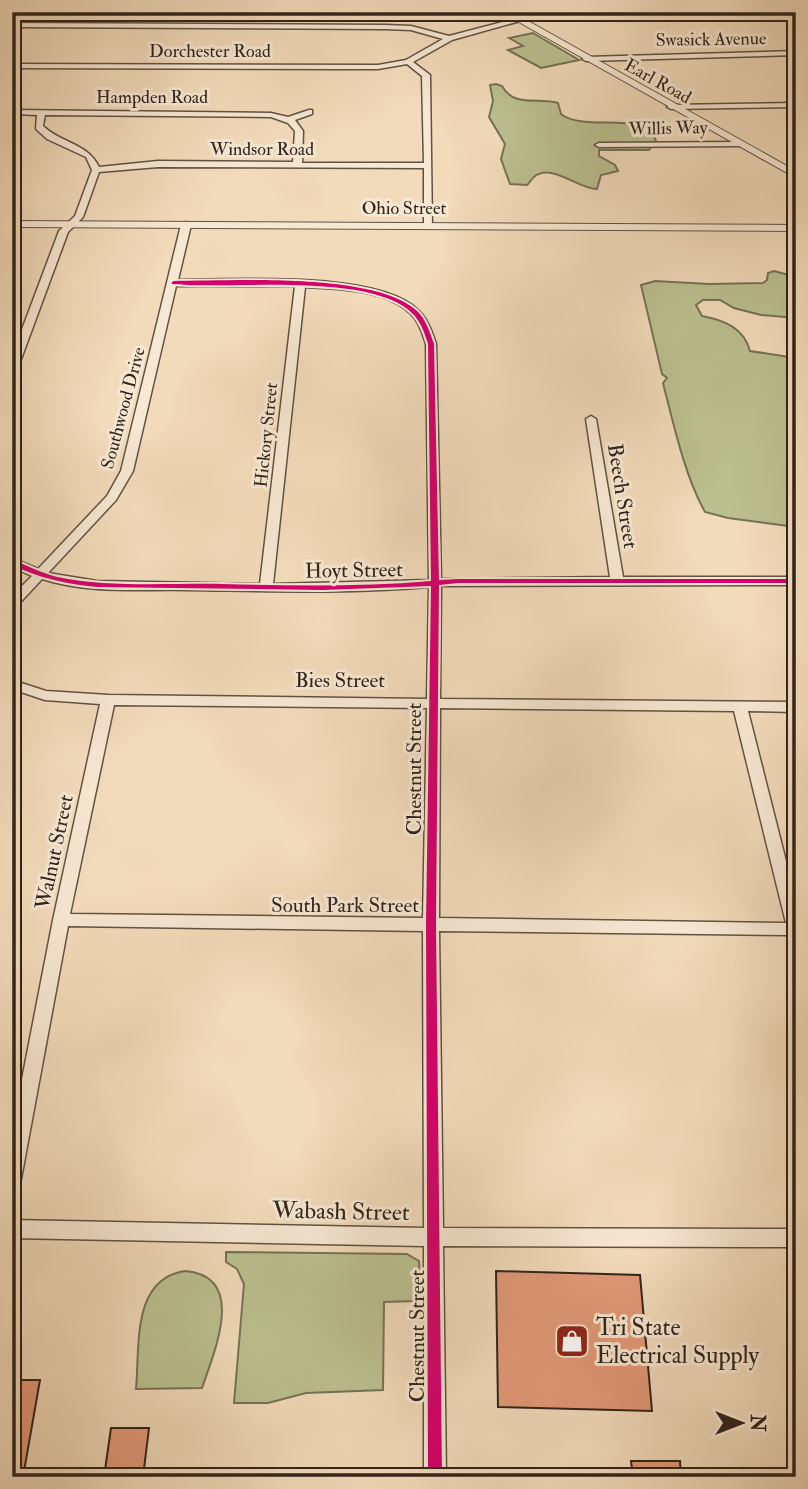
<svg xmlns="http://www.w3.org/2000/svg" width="808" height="1489" viewBox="0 0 808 1489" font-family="'IM FELL Double Pica',serif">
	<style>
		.green { fill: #bbc090; stroke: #767256; stroke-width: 2 }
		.building { fill: #e29978; stroke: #30241b; stroke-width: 2 }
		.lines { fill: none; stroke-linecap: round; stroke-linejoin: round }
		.minor-casing { stroke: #605243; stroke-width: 3 }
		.tertiary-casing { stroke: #605243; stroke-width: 2 }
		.minor { fill: #f7e8d3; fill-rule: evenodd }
		.tertiary { fill: #f7e8d3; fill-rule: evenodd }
		.cycleway-casing { stroke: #f7e8d3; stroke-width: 4 }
		.cycleway { fill: #d6006c; fill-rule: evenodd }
		.labels { text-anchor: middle; stroke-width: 6; stroke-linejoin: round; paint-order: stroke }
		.far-street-label { font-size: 18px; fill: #30241b; stroke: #f7e8d3 }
		.street-label { font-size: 21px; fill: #30241b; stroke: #f7e8d3 }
		.near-street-label { font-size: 24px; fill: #30241b; stroke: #f7e8d3 }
		.near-poi-label { font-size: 24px; fill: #30241b; stroke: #f7e8d3; text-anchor: start }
	</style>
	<rect width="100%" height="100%" fill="#f2dbbb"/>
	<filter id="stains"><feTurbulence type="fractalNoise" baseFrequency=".00286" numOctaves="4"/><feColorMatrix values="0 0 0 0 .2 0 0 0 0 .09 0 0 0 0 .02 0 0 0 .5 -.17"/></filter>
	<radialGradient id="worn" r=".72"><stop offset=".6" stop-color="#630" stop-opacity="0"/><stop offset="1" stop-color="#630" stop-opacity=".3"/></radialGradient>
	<path class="green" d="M533,33L579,60L541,68L508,50L523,46L509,38Z
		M496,84L502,86C514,108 538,97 558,103L561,114C584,133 650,109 656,142L649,150H599V156L615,165L618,171L601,175L597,189C579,190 552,162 534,177C531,179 530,183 527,185L510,184L501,159L505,144L489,117L493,101L490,85Z
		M774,271L796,277V318L761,315L734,308L720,300H703L696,305L702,316C724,320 744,328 750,351L796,358V527L728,518L705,512C685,477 673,422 663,383L667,378L662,374L641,285L655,281L709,284L763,283L767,280L768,273Z
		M226,1252L407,1254L419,1261L421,1296L416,1301L384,1302L383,1390L306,1393L268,1403H234L244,1284L237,1269L226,1262Z
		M185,1271C248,1276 214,1352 202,1388L136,1389C140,1347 131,1279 185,1271Z"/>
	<path class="building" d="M496,1271L640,1275L652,1411L498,1407Z
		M12,1380H40L23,1477H12Z
		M111,1428H149L143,1477H104Z
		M631,1461H680L681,1477H633Z"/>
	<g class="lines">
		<g class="minor-casing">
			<path id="minor" d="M551,12L509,16L506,14L508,12Z
				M518,18L520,21L452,40L413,62L430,75L432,228L424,226V168L158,167L99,172L83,217L68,232L17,370L12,373V356L59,231L75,216L92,170L86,157L47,139L36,129L37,115L12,114V110L271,113L288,117L309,110H312V114L295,120L303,131L302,163H424L422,76L407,64L378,69H341L12,68V64L378,65L406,60L443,39L411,30L385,29L12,27V23L385,25L411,26L449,36ZM45,115L271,117L288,123L295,131L293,162L158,161L99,167C87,143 63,144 43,126Z
				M796,51V55L586,61L582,59L586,57Z
				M796,103V107L671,109L667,107L671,105Z
				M737,142H740V146L599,147L595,145L599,143Z
				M186,222L191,225L178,280C234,280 379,270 419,311C428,320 432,332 436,344L441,579L610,577L586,419L591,416L596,419L623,577H796V585L441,586L440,699L796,702V712L748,711L796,901V939L789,935L439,931L443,1228L796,1229V1247L443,1246L446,1477H424V1246L12,1238V1220L424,1228L423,931L68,926L21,1179L18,1185L12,1187V1131L53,920L100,704L45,700L12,689V680L46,691L108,695L427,699L429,587C348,594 267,591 187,590C139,589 89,594 42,579L16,607L12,608V596L32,576L12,567V558L38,569L107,496L121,471L181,225ZM176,286H295L260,584L97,581L48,573L116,500L133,471ZM305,287C339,289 385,289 411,314C419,321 423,334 426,344L429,580L273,584ZM114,705L427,708L423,918L70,914ZM440,708L734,711L786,923L439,918Z"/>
		</g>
		<g class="tertiary-casing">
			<path id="tertiary" d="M501,12H512L796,171V178Z
				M12,221L796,225V231L12,227Z"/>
		</g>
		<use href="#minor" class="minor"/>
		<use href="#tertiary" class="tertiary"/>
		<g class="cycleway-casing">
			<path id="cycleway" d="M174,281C231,281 375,272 417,311C426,319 430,333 434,344L439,580L458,579H796V583H458L439,585L436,923L442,1477H428L426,923L431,586L322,590L97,587C67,584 39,578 12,565V560C27,565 41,573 57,577C110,588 169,583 223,584C292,586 362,587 431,581L428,344C425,334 421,323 414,315C374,271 228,290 172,284V282Z"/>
		</g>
		<use href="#cycleway" class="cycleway"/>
	</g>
	<defs>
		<g id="shop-square" transform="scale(1.75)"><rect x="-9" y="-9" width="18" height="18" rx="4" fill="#8f2418" stroke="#f7e8d3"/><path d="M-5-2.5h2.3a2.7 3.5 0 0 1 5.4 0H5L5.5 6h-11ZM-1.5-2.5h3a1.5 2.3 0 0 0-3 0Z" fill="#fff"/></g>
	</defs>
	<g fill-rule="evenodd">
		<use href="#shop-square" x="572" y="1341"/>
	</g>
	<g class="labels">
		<g class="far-street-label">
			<text transform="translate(711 39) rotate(-1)" y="6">Swasick Avenue</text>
			<text x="210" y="57">Dorchester Road</text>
			<text transform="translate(658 81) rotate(29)" y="6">Earl Road</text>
			<text x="152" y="103">Hampden Road</text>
			<text transform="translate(668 128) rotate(-1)" y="6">Willis Way</text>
			<text x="262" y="155">Windsor Road</text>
			<text x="404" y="214">Ohio Street</text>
			<text transform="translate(123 408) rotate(-75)" y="6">Southwood Drive</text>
			<text transform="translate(266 435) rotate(-84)" y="6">Hickory Street</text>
		</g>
		<g class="street-label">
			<text transform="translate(623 496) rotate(81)" y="7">Beech Street</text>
			<text transform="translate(354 570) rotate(-1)" y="7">Hoyt Street</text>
			<text x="340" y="687">Bies Street</text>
			<text transform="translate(414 769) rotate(-90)" y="7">Chestnut Street</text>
			<text transform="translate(54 852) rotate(-78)" y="7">Walnut Street</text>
			<text x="345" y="912">South Park Street</text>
			<text transform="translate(417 1336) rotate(-90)" y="7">Chestnut Street</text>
		</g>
		<g class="near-street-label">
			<text transform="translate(341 1211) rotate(1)" y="8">Wabash Street</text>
		</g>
		<g class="near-poi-label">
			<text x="596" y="1335">Tri State<tspan x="596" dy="28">Electrical Supply</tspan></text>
		</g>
	</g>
	<rect width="808" height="1489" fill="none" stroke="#f2dbbb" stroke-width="42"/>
	<rect x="14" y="14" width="780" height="1461" fill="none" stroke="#30241b" stroke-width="3.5"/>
	<rect x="21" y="21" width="766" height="1447" fill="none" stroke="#30241b" stroke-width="2"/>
	<g transform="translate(741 1423) rotate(90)" stroke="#f7e8d3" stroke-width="5" paint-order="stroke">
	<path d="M0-5L12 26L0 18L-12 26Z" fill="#30241b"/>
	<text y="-10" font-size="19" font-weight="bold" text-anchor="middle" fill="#30241b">N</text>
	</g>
	<rect width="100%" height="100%" filter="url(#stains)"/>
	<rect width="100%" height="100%" fill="url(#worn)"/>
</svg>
